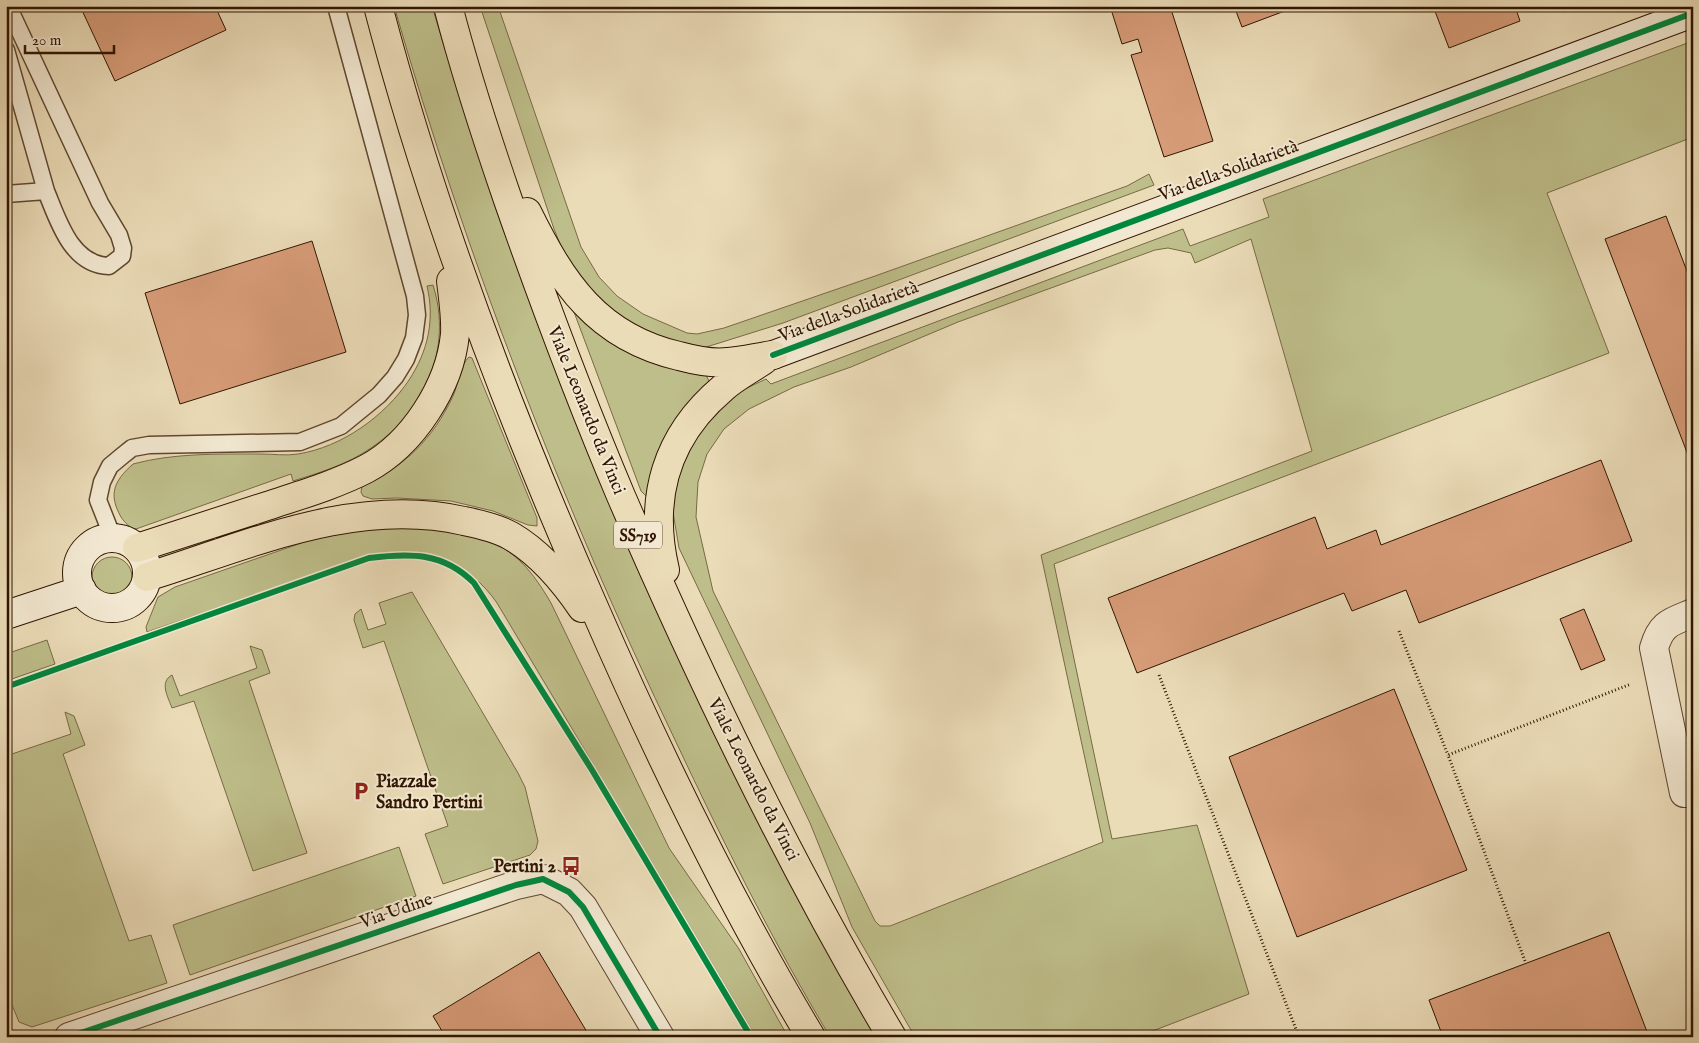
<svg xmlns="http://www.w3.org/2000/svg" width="1699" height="1043" viewBox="0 0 1699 1043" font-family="'IM FELL English',serif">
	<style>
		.green { fill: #bebe8a; stroke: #786a45; fill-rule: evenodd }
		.building { fill: #d79c78; stroke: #311500 }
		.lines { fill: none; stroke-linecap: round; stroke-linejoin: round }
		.lane-casing { stroke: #60472e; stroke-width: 19 }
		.street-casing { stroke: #60472e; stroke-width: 30 }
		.secondary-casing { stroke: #311500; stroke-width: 30 }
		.highway-casing { stroke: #311500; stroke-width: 30 }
		.path { stroke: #311500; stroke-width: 3; stroke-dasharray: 1 2.5; stroke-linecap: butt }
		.lane { stroke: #f2e8d1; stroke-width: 16 }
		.street { stroke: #f2e8d1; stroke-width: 28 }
		.secondary { stroke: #f2e8d1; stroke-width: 28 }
		.highway { stroke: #ebdcb8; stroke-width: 28 }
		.cycleway-casing { stroke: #f2e8d1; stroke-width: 9 }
		.cycleway { stroke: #00873e; stroke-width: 6 }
		.labels { text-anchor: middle; stroke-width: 4; stroke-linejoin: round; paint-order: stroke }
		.shield { fill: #f2e8d1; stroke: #6b543f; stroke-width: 1 }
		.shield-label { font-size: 16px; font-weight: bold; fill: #311500 }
		.street-label { font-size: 18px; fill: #311500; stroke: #f2e8d1 }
		.poi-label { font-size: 18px; font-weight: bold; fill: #311500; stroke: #f2e8d1; text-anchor: start }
	</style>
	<rect width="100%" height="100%" fill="#ebdcb8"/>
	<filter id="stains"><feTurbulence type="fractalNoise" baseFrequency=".004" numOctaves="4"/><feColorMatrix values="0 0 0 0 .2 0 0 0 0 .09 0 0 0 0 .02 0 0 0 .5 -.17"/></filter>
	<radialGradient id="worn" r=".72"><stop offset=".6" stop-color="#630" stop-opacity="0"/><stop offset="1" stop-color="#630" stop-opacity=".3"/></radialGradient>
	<path class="green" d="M394,6H432C451,71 473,136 495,200C593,491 722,771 875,1037H830C773,942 723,842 676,742C562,505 467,259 394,6Z
		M480,6H498L581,247L599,277L617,296L643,314L687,333L697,334L724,328L875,276L1127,186L1149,174L1154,185L783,323L700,349L644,334L590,296L563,251L554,229Z
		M1693,41V137L1547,193L1609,353L1054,564L1112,839L1197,825L1249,994L1137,1037H915L852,927L810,823L679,548L672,506L686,444L730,396L766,379L771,384L1183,229L1190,246L1269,217L1263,199ZM1251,239L1312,451L1041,555L1103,842L890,926H880L875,921L713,591L696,517L698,482L707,454L724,429L749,409L794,387L851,367L958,322L1155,250L1168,248L1191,253L1195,263Z
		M433,285C453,348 425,412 371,448C348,464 319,473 293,481L291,474L136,529C130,528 125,523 121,517C108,494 114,481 133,464C173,453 219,454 261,454C273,454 286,456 298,454C342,447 385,416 409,380C428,351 435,320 427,286Z
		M571,304L705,373L709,381L651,494L646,496L641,491Z
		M469,357L472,358L537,518V526L528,525L493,511L451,501L397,498L372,499L363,496L361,492L362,486C404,467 433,439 453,396C458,385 460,365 469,357Z
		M411,527C483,534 513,537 551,603L669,848L739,949L788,1037H756L497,603C467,559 424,551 373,555L147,632L146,627L158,597L175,587L310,540L357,530Z
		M92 577a20 20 0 1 1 40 0a20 20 0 1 1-40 0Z
		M412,592L518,773L525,787L538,841L536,849L530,855L443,884L425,834L448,826L384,641L363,648L354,620L355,614L361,609L368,630L386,624L379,603Z
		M47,640L55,664L6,681V654Z
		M250,646L262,650L270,673L249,681L307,853L253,871L194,701L172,708C168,697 159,682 172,675L180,696L257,668Z
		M65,712L74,716L85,745L63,754L129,941L151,935L167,983L32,1027L19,1022L6,990V756L71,734Z
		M399,847L416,896L190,975L173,925Z"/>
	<path class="building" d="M80,6H215L226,30L115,81Z
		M1110,6H1170L1213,141L1164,157L1131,55L1142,52L1138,39L1122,44Z
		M1234,6H1298L1242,27Z
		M1433,6H1515L1520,21L1449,48Z
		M1561,6H1579L1563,12Z
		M1666,216L1693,287V468L1605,239Z
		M312,241L346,352L180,404L145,293Z
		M1601,460L1632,541L1419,623L1406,590L1352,611L1344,593L1137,673L1108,598L1315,517L1327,549L1376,530L1381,545Z
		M1584,609L1605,660L1581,670L1560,619Z
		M1394,689L1467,870L1297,937L1229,757Z
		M1609,932L1649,1037H1443L1429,1000Z
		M539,952L590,1037H443L445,1036L433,1016Z"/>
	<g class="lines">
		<g class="lane-casing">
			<path id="lane" d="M6,50L46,191
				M6,194L46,191C58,220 71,265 109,266L122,256L123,248L119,235L100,203L8,6
				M113,538L98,500L102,482L110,466L122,456L132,448L149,445L300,442L341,426L379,395L395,377L406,359L414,338L417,315L415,296L336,6"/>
		</g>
		<g class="street-casing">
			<path id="street" d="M1693,613C1671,622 1661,623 1654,648L1684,793H1693
				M69,1037L516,885L543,879L569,892L583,907L660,1037"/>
		</g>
		<g class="secondary-casing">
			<path id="secondary" d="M773,355L1693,13
				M77 573a35 35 0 1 1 70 0a35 35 0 1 1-70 0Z
				M6,615L82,590"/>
		</g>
		<g class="highway-casing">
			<path id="highway" d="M378,6C432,212 507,410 593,605C657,752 728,899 811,1037
				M448,6C465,72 486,136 508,200C543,300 580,399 621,496C701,681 789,864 892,1037
				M527,212C562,283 597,337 679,356C694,360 712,364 728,362C743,361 758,357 773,355
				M137,548C180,534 223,520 267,506C300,495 335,485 366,469C413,444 450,386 455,334C456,317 453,298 451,281
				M665,570C648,498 666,436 723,388C735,377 751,369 764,360
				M147,577C249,545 356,496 464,521C479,524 497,528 511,536C540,553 563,580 582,608"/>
		</g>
		<path class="path" d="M1399,631L1448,755
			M1159,675L1299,1037
			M1525,961L1448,755L1631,684"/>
		<use href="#lane" class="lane"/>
		<use href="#street" class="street"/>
		<use href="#secondary" class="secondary"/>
		<use href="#highway" class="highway"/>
		<g class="cycleway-casing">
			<path id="cycleway" d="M773,355L1693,13
				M6,687L369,558C410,553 443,552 474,583L592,770L751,1037
				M69,1037L516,885L543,879L569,892L583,907L660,1037"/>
		</g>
		<use href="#cycleway" class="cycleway"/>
	</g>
	<defs>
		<g id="parking-bare" transform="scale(1.5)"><path d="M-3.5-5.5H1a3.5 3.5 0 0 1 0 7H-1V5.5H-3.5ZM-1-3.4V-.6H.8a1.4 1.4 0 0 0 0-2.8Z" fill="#8f2418" stroke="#f2e8d1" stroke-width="2.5" paint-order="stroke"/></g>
		<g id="bus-bare" transform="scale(1.5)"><path d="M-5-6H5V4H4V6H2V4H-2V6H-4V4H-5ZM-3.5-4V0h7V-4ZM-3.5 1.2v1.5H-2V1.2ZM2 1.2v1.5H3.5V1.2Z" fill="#8f2418" stroke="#f2e8d1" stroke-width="2.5" paint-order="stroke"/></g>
	</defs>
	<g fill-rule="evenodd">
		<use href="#parking-bare" x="361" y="791"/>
		<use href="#bus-bare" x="571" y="866"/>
	</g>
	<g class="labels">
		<rect class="shield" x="614" y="521.5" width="48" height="27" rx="4"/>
		<g class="shield-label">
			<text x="638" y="541">SS719</text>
		</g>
		<g class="street-label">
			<text transform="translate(1228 170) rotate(-20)" y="6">Via della Solidarietà</text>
			<text transform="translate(848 311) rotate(-20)" y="6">Via della Solidarietà</text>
			<text transform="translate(587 410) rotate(68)" y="6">Viale Leonardo da Vinci</text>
			<text transform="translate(754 779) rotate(63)" y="6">Viale Leonardo da Vinci</text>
			<text transform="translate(396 910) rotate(-19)" y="6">Via Udine</text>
		</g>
		<g class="poi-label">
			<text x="376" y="787">Piazzale<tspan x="376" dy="21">Sandro Pertini</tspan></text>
			<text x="556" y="872" text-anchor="end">Pertini 2</text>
		</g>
	</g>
	<rect width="1699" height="1043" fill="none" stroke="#ebdcb8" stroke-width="25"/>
	<rect x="8" y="8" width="1684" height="1028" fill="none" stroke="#311500" stroke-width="2.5"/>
	<rect x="12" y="12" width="1674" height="1018" fill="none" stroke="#311500"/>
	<path d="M25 45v8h89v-8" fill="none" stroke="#311500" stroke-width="2.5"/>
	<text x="32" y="45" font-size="15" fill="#311500" stroke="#f2e8d1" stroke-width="4" paint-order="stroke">20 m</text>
	<rect width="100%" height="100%" filter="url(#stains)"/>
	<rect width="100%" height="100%" fill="url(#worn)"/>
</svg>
